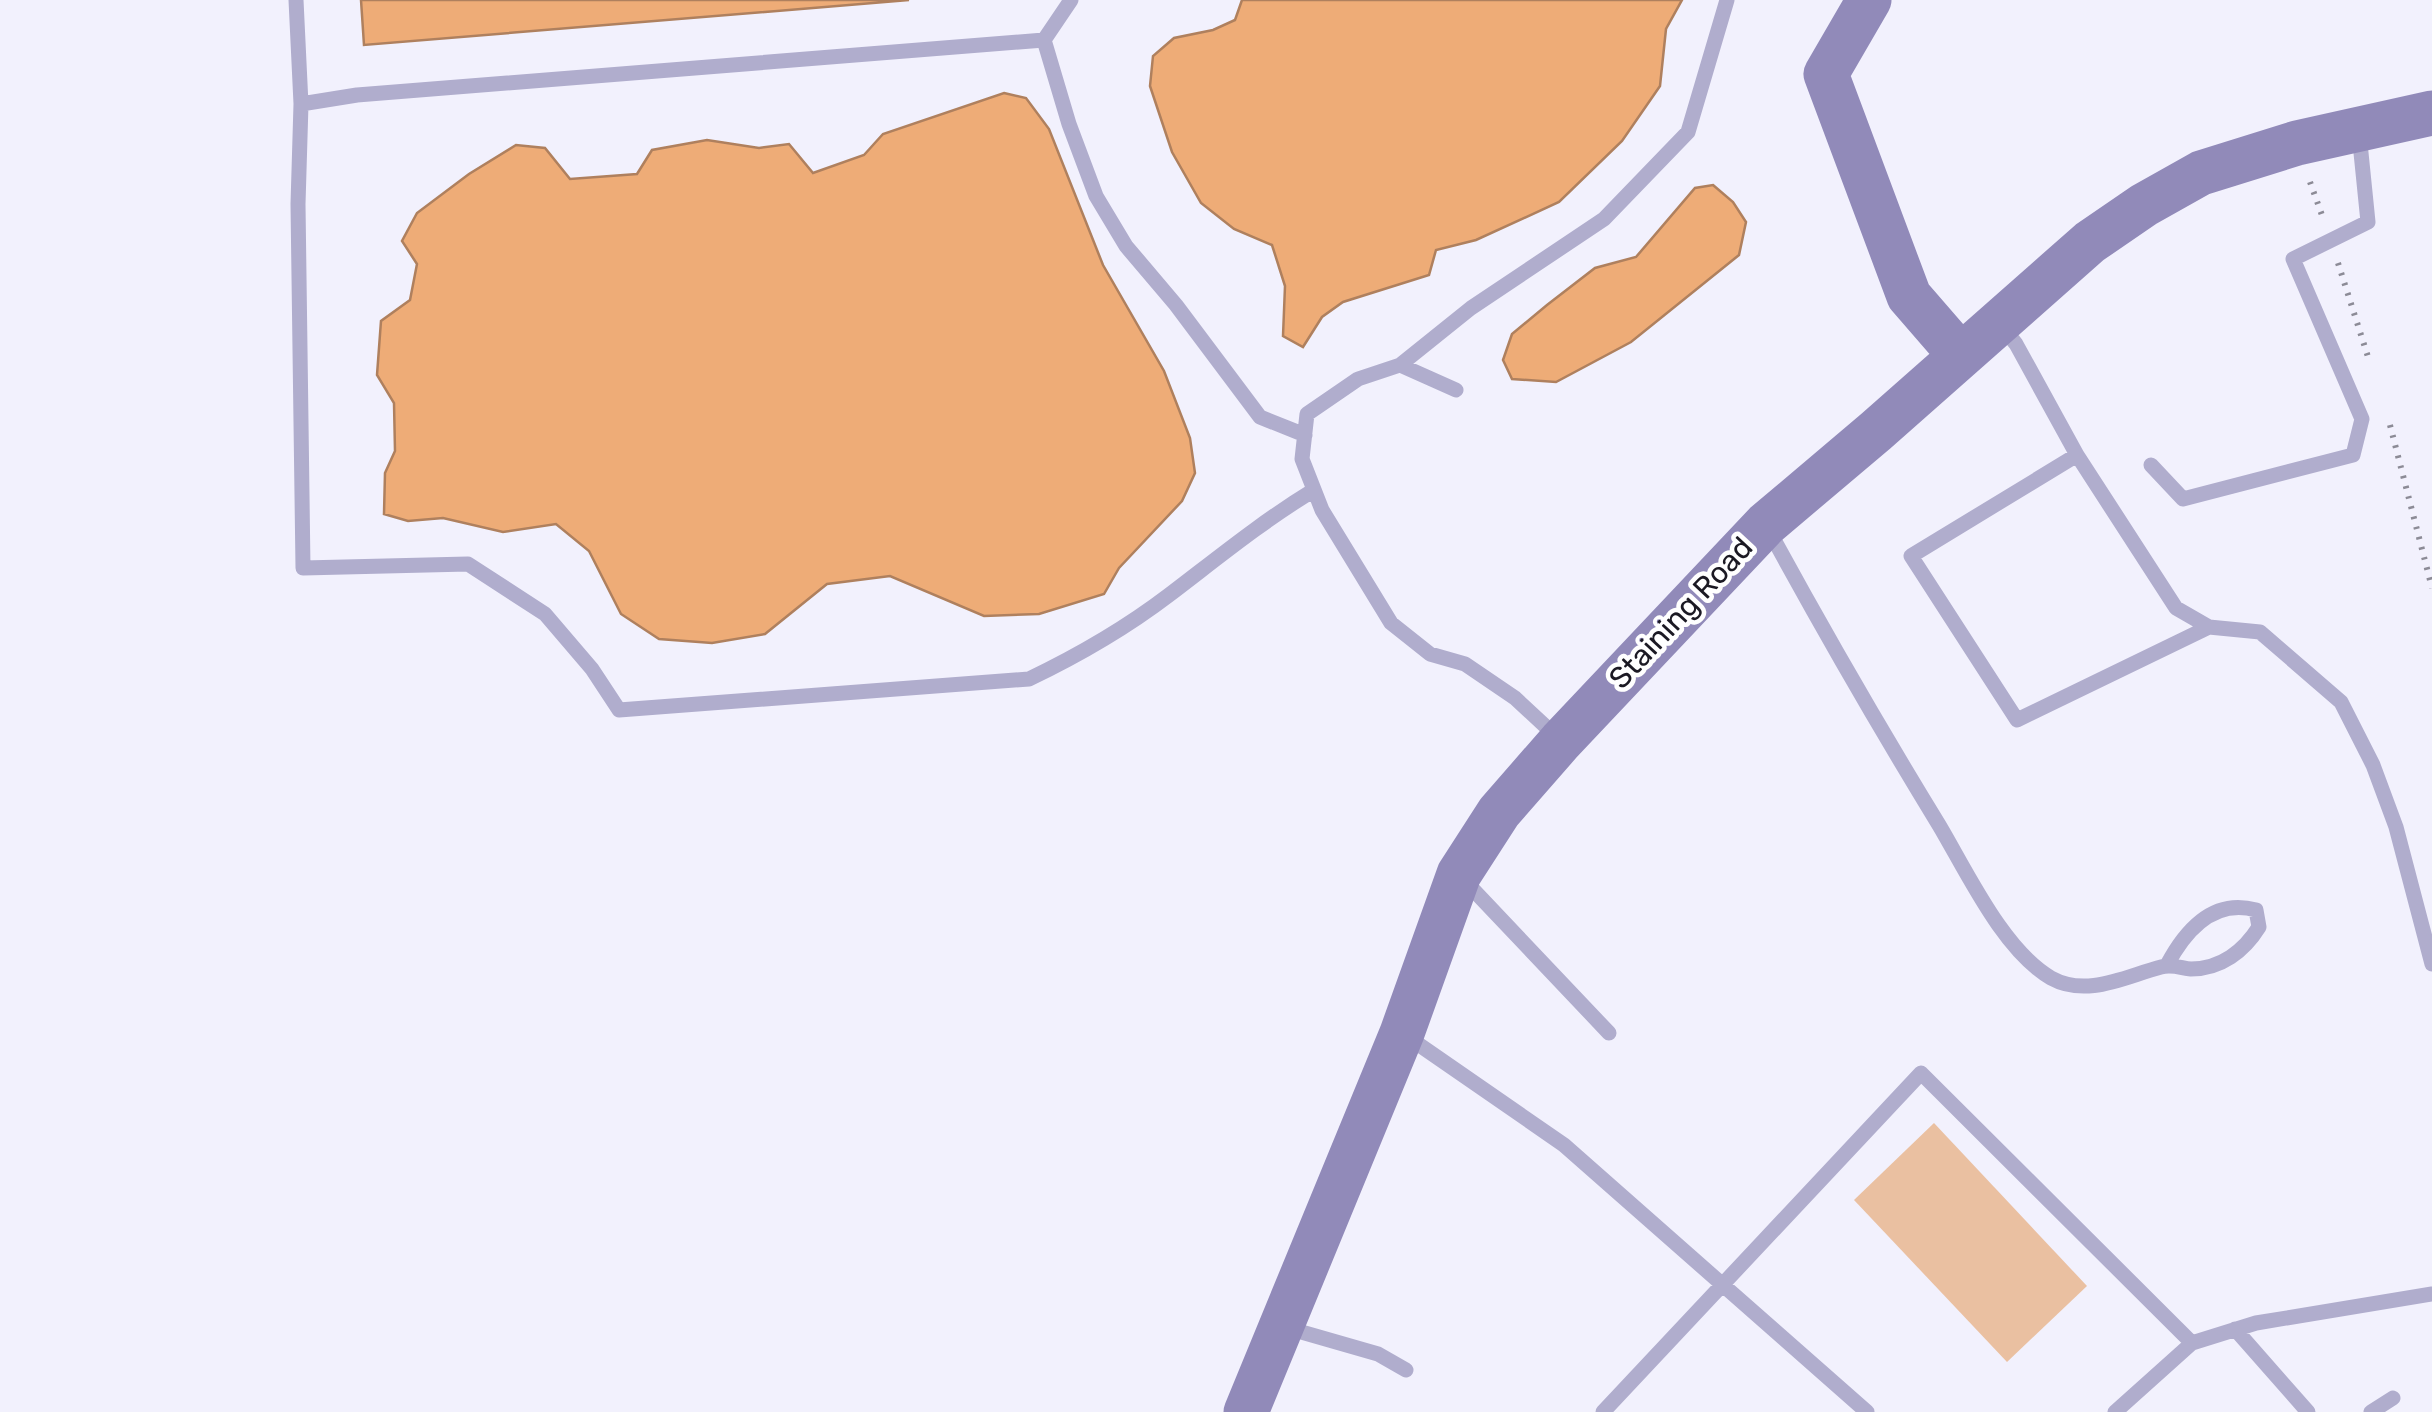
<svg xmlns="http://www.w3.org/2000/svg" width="2432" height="1412" viewBox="0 0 2432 1412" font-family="Rubik,sans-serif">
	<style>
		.green { fill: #eac0a1 }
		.water { fill: #eeac77; stroke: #af805e; stroke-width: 2.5 }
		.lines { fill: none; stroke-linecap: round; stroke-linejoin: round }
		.path { stroke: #8c8b96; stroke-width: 6; stroke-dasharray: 2.5 8; stroke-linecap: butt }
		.lane { stroke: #b0adcd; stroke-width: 15 }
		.secondary { stroke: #918ab9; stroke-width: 45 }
		.labels { text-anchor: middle; stroke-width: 9; stroke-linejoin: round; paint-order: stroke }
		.street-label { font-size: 30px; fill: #1b1923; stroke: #fff }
	</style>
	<rect width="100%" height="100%" fill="#f2f1fd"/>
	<path class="green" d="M1934,1123L2087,1286L2007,1362L1854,1200Z"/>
	<path class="water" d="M361,0H909L364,45Z
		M1242,0H1682L1666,29L1660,86L1622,141L1559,202L1476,240L1436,250L1429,275L1343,302L1322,317L1303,347L1283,336L1285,286L1272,245L1234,229L1201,203L1172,152L1150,86L1153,56L1174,38L1213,30L1235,20Z
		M1004,93L1026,98L1049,129L1103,265L1164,371L1190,438L1195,473L1182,501L1119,568L1104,594L1039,614L984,616L890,576L827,584L765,634L712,643L659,639L621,614L589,551L556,524L503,532L443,518L408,521L384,514L385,473L395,451L394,403L377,375L381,321L410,300L417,264L402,241L417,213L469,174L516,145L545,148L570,179L637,174L652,150L707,140L759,148L789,144L813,173L864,155L883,134Z
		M1713,185L1733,202L1746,222L1739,255L1631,342L1556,382L1512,379L1503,360L1512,334L1547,305L1595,268L1636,257L1695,188Z"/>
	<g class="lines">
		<path class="path" d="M2310,182L2323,218
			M2338,263L2369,360
			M2390,425L2432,588"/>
		<path class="lane" d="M296,0L301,104
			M1044,40L1071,0
			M2001,325L2016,344L2077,455
			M1400,365L1471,308L1604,219L1688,132L1727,0
			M1456,390L1400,365L1358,379L1307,414L1302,459L1322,510L1391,623L1430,654L1465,664L1515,698L1558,738
			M1305,435L1260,417L1176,305L1126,246L1096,196L1069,124L1044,40L357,95L301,104L298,204L303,568L468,564L545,614L592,669L619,710L1029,679C1077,656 1127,627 1169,595C1219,557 1260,523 1314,490
			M2151,465L2183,499L2353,455L2362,419L2293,259L2368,222L2359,133
			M1767,527C1822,628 1879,727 1939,825C1967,872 2003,950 2051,978C2087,998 2126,976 2161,967C2172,964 2181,968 2191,969C2221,969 2244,951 2259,927L2256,910C2213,898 2185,931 2167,965
			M2209,627L2017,720L1911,556L2077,455L2176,608L2209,627L2260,632L2341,702L2373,765L2396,827L2432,964
			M1464,880L1609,1033
			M1405,1035L1564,1145L1867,1412
			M1284,1327L1378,1354L1406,1370
			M2235,1329L2308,1412
			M1603,1412L1921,1073L2192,1343
			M2115,1412L2192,1343L2256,1323L2432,1294
			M2371,1412L2393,1398"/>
		<path class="secondary" d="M1869,0L1826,74L1909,296L1961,356
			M1246,1412L1402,1033L1459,874L1499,812L1561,741L1766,524L1876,431L2090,242L2144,205L2201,173L2297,143L2432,113"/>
	</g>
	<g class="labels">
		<g class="street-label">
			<text transform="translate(1681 613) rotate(-47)" y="10">Staining Road</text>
		</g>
	</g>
</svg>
